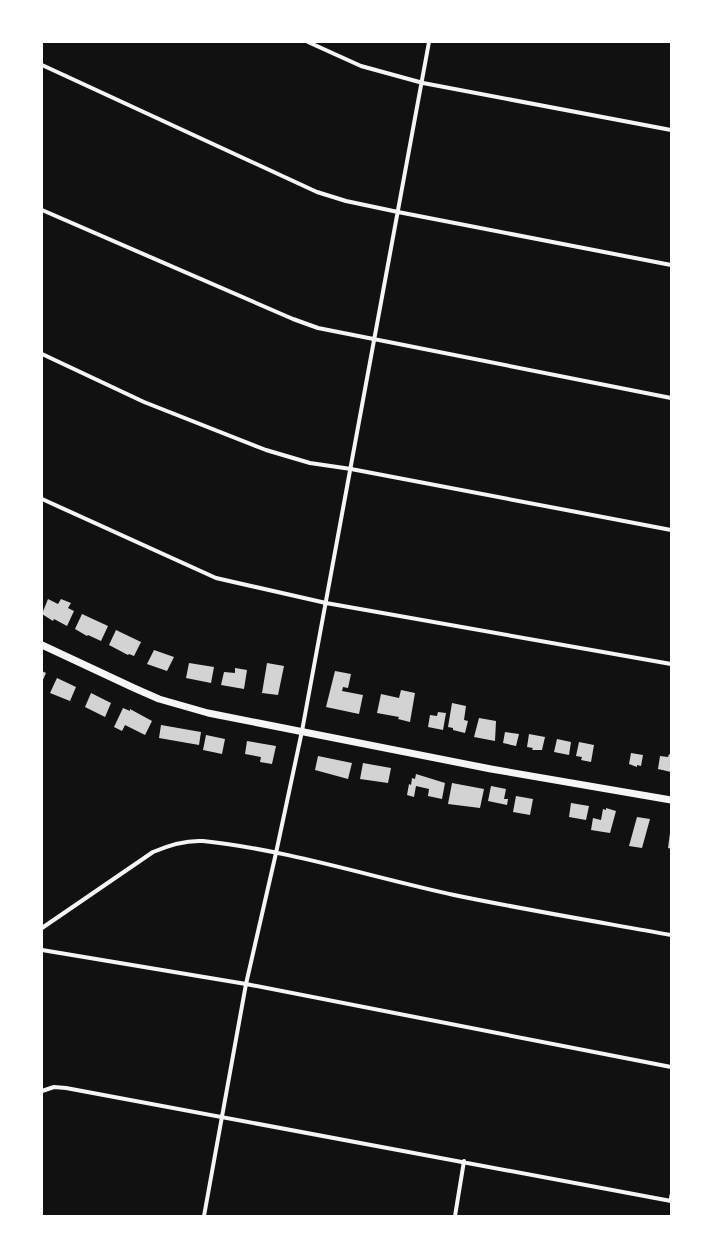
<svg xmlns="http://www.w3.org/2000/svg" width="713" height="1258" viewBox="0 0 713 1258" font-family="Raleway,sans-serif">
	<style>
		.building { fill: #d3d3d3 }
		.lines { fill: none; stroke-linecap: round; stroke-linejoin: round }
		.service { stroke: #f5f5f5; stroke-width: 3 }
		.minor { stroke: #f5f5f5; stroke-width: 4 }
		.tertiary { stroke: #f5f5f5; stroke-width: 7 }
	</style>
	<rect width="100%" height="100%" fill="#111"/>
	<path class="building" d="M48,599L58,604L61,599L71,603L68,608L74,611L67,626L54,619L53,621L42,614Z
		M82,614L108,626L101,641L88,635L87,636L75,629Z
		M116,630L141,642L134,656L129,654L128,655L109,645Z
		M154,650L174,657L167,671L147,664Z
		M189,663L214,667L211,683L186,678Z
		M267,663L284,666L278,695L262,693Z
		M235,668L247,670L244,689L221,685L224,672L235,673Z
		M42,671L46,673L42,682Z
		M335,671L351,674L348,688L343,687L342,691L363,695L359,714L326,707Z
		M57,678L76,687L70,701L50,693Z
		M401,690L415,693L410,722L398,719L399,717L377,713L381,694L399,698Z
		M91,693L111,703L105,717L85,707Z
		M452,703L466,706L464,720L468,721L465,733L453,730V728L448,727Z
		M123,708L130,711V709L152,721L145,735L125,725L122,731L114,727Z
		M438,712L446,713L443,730L428,727L430,715L437,716Z
		M479,718L496,721L495,741L474,737Z
		M161,725L201,732L199,745L159,738Z
		M505,732L519,734L516,746L503,743Z
		M529,734L545,737L542,750H532L533,748L527,747Z
		M206,735L225,739L222,754L203,750Z
		M557,739L571,742L569,755L554,752Z
		M247,741L276,746L272,764L260,762L261,757L245,754Z
		M579,742L594,745L591,762L581,760L582,757L576,756Z
		M631,753L643,755L641,766L637,765V767L629,764Z
		M669,754L671,755V772L658,769L660,756L668,757Z
		M318,756L352,763L348,779L315,770Z
		M363,763L391,768L388,783L360,779Z
		M416,774L445,783L442,799L428,796L429,789L416,786L414,797L407,795L409,784L411,785L412,778L415,779Z
		M452,783L484,789L480,808L448,804Z
		M491,786L506,789L504,799H508L507,805L488,801Z
		M516,796L533,799L530,815L513,812Z
		M571,803L589,806L586,820L569,817Z
		M606,808L616,811L610,833L591,830L593,818L601,820L603,809L606,810Z
		M637,817L650,819L642,848L629,846Z
		M670,833L671,834V849L668,848Z"/>
	<g class="lines">
		<path class="service" d="M670,1201L671,1195"/>
		<path class="minor" d="M308,42L361,66L423,83L671,130
			M42,65L317,192L346,201L398,212L671,265
			M42,210L293,319L318,328L671,398
			M42,354L144,402L266,450L310,463L351,469L671,530
			M42,499L216,578L326,603L671,664
			M42,928L153,852C169,845 186,840 203,841C288,850 371,877 454,895C526,910 599,922 671,935
			M42,950L246,984L671,1067
			M42,1091L54,1087L66,1088L671,1201
			M204,1216L246,984L276,853L302,731L429,42
			M455,1216L464,1161"/>
		<path class="tertiary" d="M42,645L134,688L159,699L208,713L491,769L671,800"/>
	</g>
	<rect width="713" height="1258" fill="none" stroke="#ffffff" stroke-width="86"/>
</svg>
